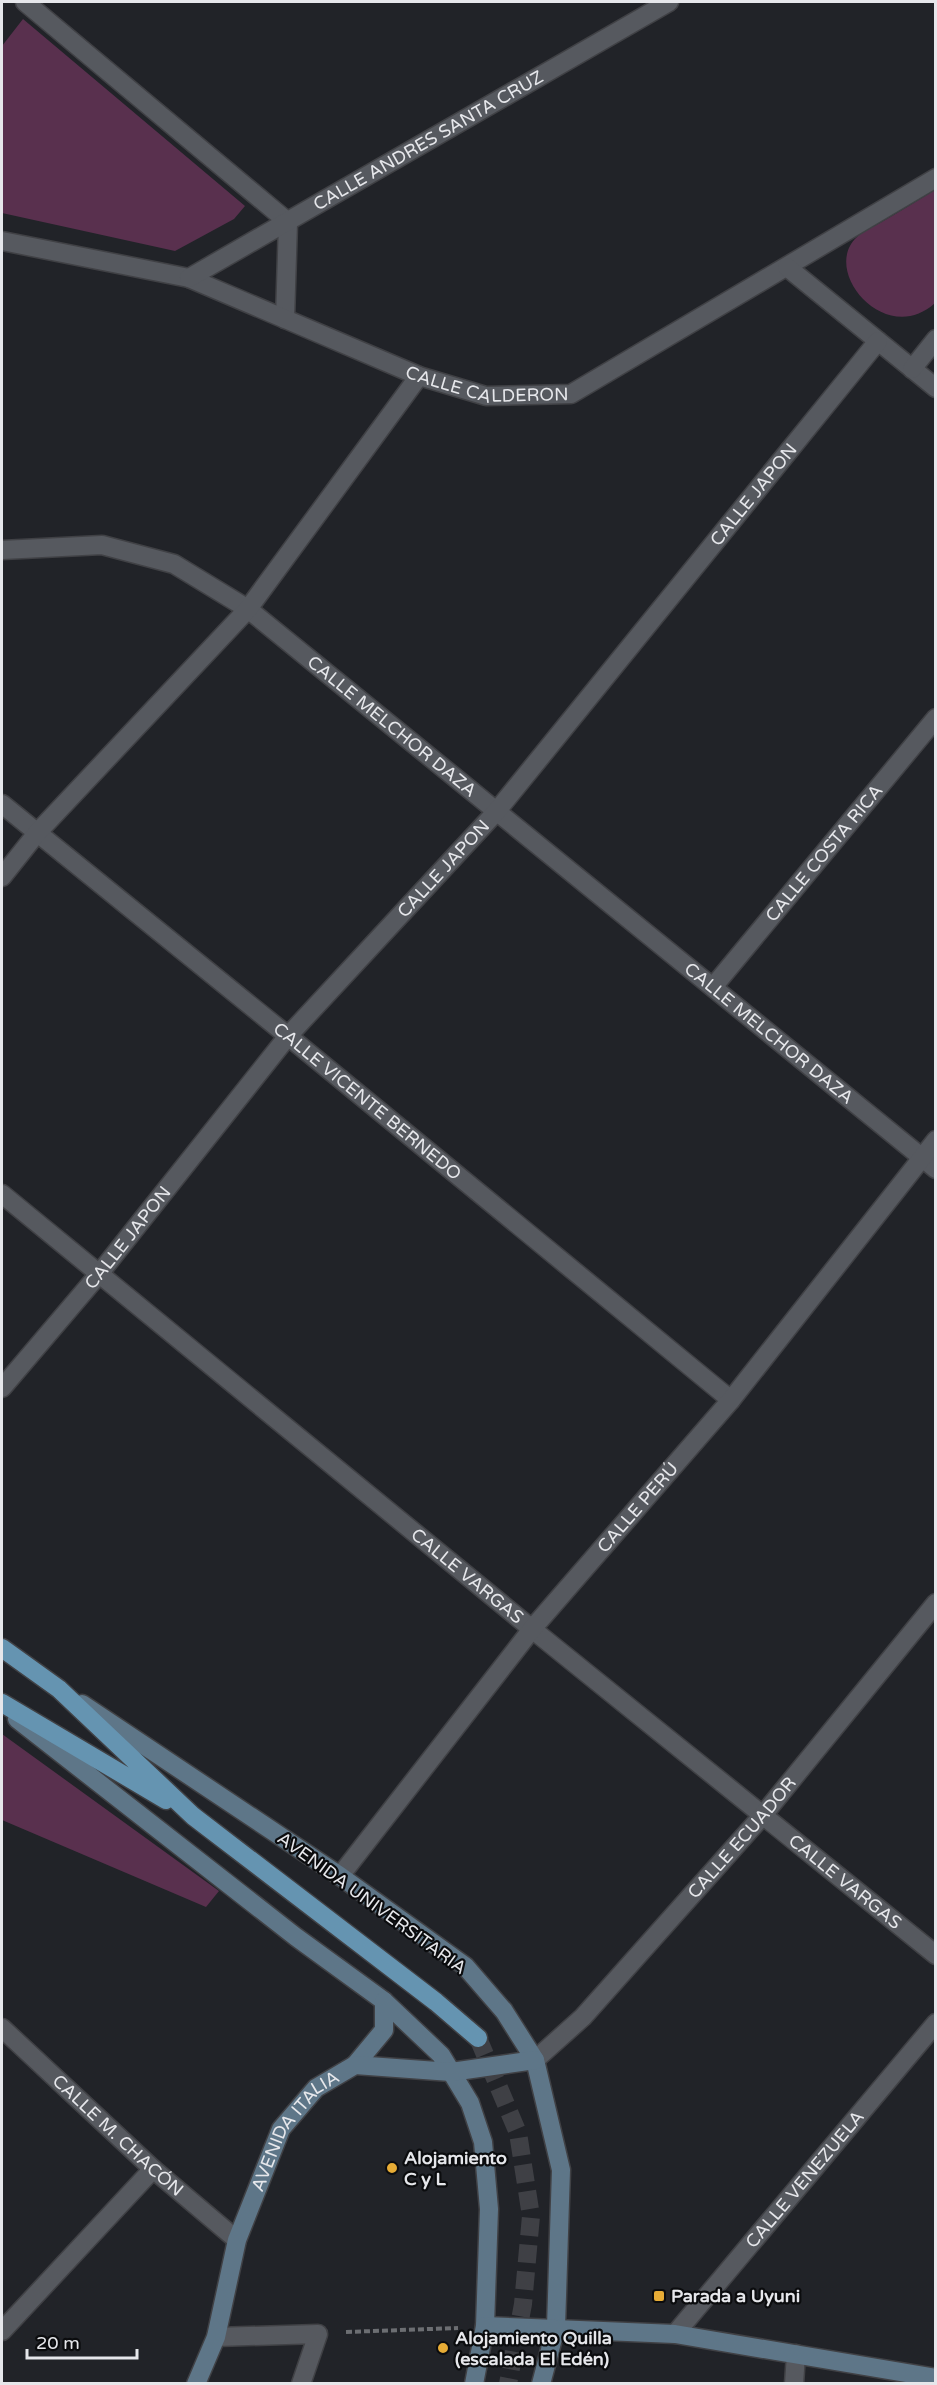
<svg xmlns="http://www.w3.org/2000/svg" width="937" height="2385" viewBox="0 0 937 2385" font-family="'Varela Round',sans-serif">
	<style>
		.green { fill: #59304e }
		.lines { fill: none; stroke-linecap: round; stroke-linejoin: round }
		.primary-tunnel { stroke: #3f4045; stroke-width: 18; stroke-dasharray: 18 9; stroke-linecap: butt }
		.street-casing { stroke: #404145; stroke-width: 21 }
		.secondary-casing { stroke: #404145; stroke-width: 21 }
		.primary-casing { stroke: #404145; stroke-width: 21 }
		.path { stroke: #6c6e72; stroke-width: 4; stroke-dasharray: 6 3; stroke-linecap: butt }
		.street { stroke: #56595f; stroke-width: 18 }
		.secondary { stroke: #5e7688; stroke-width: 18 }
		.primary { stroke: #6594b1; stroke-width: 18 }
		.poi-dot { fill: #e7ac36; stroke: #0b0c0e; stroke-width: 2 }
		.labels { text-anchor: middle; stroke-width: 4.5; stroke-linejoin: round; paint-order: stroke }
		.street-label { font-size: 18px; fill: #e6e7eb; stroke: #0b0c0e }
		.poi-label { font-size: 18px; font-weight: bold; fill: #e6e7eb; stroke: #0b0c0e; text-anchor: start }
	</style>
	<rect width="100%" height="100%" fill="#212328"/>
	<path class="green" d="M23,19L245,206L234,219L175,251L2,213V46Z
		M935,190V303C886,348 820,271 857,237C863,231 873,227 880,223C899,212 917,201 935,190Z
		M2,1734L219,1891L206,1907L2,1820Z"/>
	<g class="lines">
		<path class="primary-tunnel" d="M478,2038L518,2133L531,2216L523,2304L508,2384"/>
		<g class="street-casing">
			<g id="street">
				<path d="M25,2L288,222L285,319"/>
				<path id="s1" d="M2,241L189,278L419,376L486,396L571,394L936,178"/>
				<path d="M787,267L936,388"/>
				<path id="s2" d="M189,278L669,2"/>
				<path d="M912,369L936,339"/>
				<path id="s3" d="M2,550L102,545L174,564L248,609L936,1169"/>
				<path id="s4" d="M2,804L288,1036L731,1400"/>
				<path d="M2,877L37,833L248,609L419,376"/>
				<path id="s5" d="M713,987L936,718"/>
				<path id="s6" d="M2,1194L532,1629L936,1955"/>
				<path id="s7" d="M2,1388L99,1274L288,1036L496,812L878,341"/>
				<path id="s8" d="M340,1876L532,1629L731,1400L936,1140"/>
				<path id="s9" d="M2,2028L153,2169L237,2240"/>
				<path id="s10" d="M535,2060L583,2017L763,1815L936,1603"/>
				<path d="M2,2331L153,2169"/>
				<path id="s11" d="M675,2334L936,2023"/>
				<path d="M216,2337L318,2334L301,2384"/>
				<path d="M794,2384L796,2354"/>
			</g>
		</g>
		<g class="secondary-casing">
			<g id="secondary">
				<path d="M82,1704L340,1876L465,1966L504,2011L535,2060L561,2170L556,2327L541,2384"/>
				<path d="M17,1719L296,1937L384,2001L441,2055L470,2103L483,2142L489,2209L485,2326L474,2384"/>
				<path d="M355,2065L384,2030V2001"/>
				<path d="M485,2326L675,2334L936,2378"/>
				<path id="s12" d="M196,2384L216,2337L237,2240L281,2129L316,2088L355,2065L451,2072L535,2060"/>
			</g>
		</g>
		<g class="primary-casing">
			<path id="primary" d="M2,1648L59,1689L193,1816L436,2002L478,2038
				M2,1703L166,1800"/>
		</g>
		<path class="path" d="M346,2332L458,2328"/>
		<use href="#street" class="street"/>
		<use href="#secondary" class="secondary"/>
		<use href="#primary" class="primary"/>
	</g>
	<g class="poi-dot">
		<circle cx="392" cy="2168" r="6"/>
		<rect x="653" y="2290" width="12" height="12" rx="3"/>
		<circle cx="443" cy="2348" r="6"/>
	</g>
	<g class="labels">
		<g class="street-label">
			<text dy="6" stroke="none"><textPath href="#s2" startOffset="276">CALLE ANDRES SANTA CRUZ</textPath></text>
			<text dy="6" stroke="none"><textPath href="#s1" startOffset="510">CALLE CALDERON</textPath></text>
			<text dy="6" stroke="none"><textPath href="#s7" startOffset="1168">CALLE JAPON</textPath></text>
			<text dy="6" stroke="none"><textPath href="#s3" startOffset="447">CALLE MELCHOR DAZA</textPath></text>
			<text dy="6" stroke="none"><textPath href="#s5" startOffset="174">CALLE COSTA RICA</textPath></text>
			<text dy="6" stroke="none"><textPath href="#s7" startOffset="682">CALLE JAPON</textPath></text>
			<text dy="6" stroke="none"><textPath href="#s3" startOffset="933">CALLE MELCHOR DAZA</textPath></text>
			<text dy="6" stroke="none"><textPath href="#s4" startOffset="471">CALLE VICENTE BERNEDO</textPath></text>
			<text dy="6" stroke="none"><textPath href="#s7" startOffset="196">CALLE JAPON</textPath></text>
			<text dy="6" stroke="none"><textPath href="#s8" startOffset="474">CALLE PERÚ</textPath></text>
			<text dy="6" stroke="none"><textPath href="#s6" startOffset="602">CALLE VARGAS</textPath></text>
			<text dy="6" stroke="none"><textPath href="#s10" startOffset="304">CALLE ECUADOR</textPath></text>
			<text dy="6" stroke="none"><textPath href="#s6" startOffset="1088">CALLE VARGAS</textPath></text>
			<text transform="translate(372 1903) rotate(36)" y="6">AVENIDA UNIVERSITARIA</text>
			<text dy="6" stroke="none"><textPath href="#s9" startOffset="158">CALLE M. CHACÓN</textPath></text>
			<text dy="6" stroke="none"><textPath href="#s12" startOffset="276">AVENIDA ITALIA</textPath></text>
			<text dy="6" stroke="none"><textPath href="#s11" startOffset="202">CALLE VENEZUELA</textPath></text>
		</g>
		<g class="poi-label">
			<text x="404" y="2164">Alojamiento<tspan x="404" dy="21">C y L</tspan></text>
			<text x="671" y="2302">Parada a Uyuni</text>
			<text x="455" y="2344">Alojamiento Quilla<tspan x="455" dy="21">(escalada El Edén)</tspan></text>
		</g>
	</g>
	<rect width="937" height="2385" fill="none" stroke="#e6e7eb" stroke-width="6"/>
	<path d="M27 2349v9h110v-9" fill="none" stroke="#e6e7eb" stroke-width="3"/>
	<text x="36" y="2349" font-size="18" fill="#e6e7eb" stroke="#0b0c0e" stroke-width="4.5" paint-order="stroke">20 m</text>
</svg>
